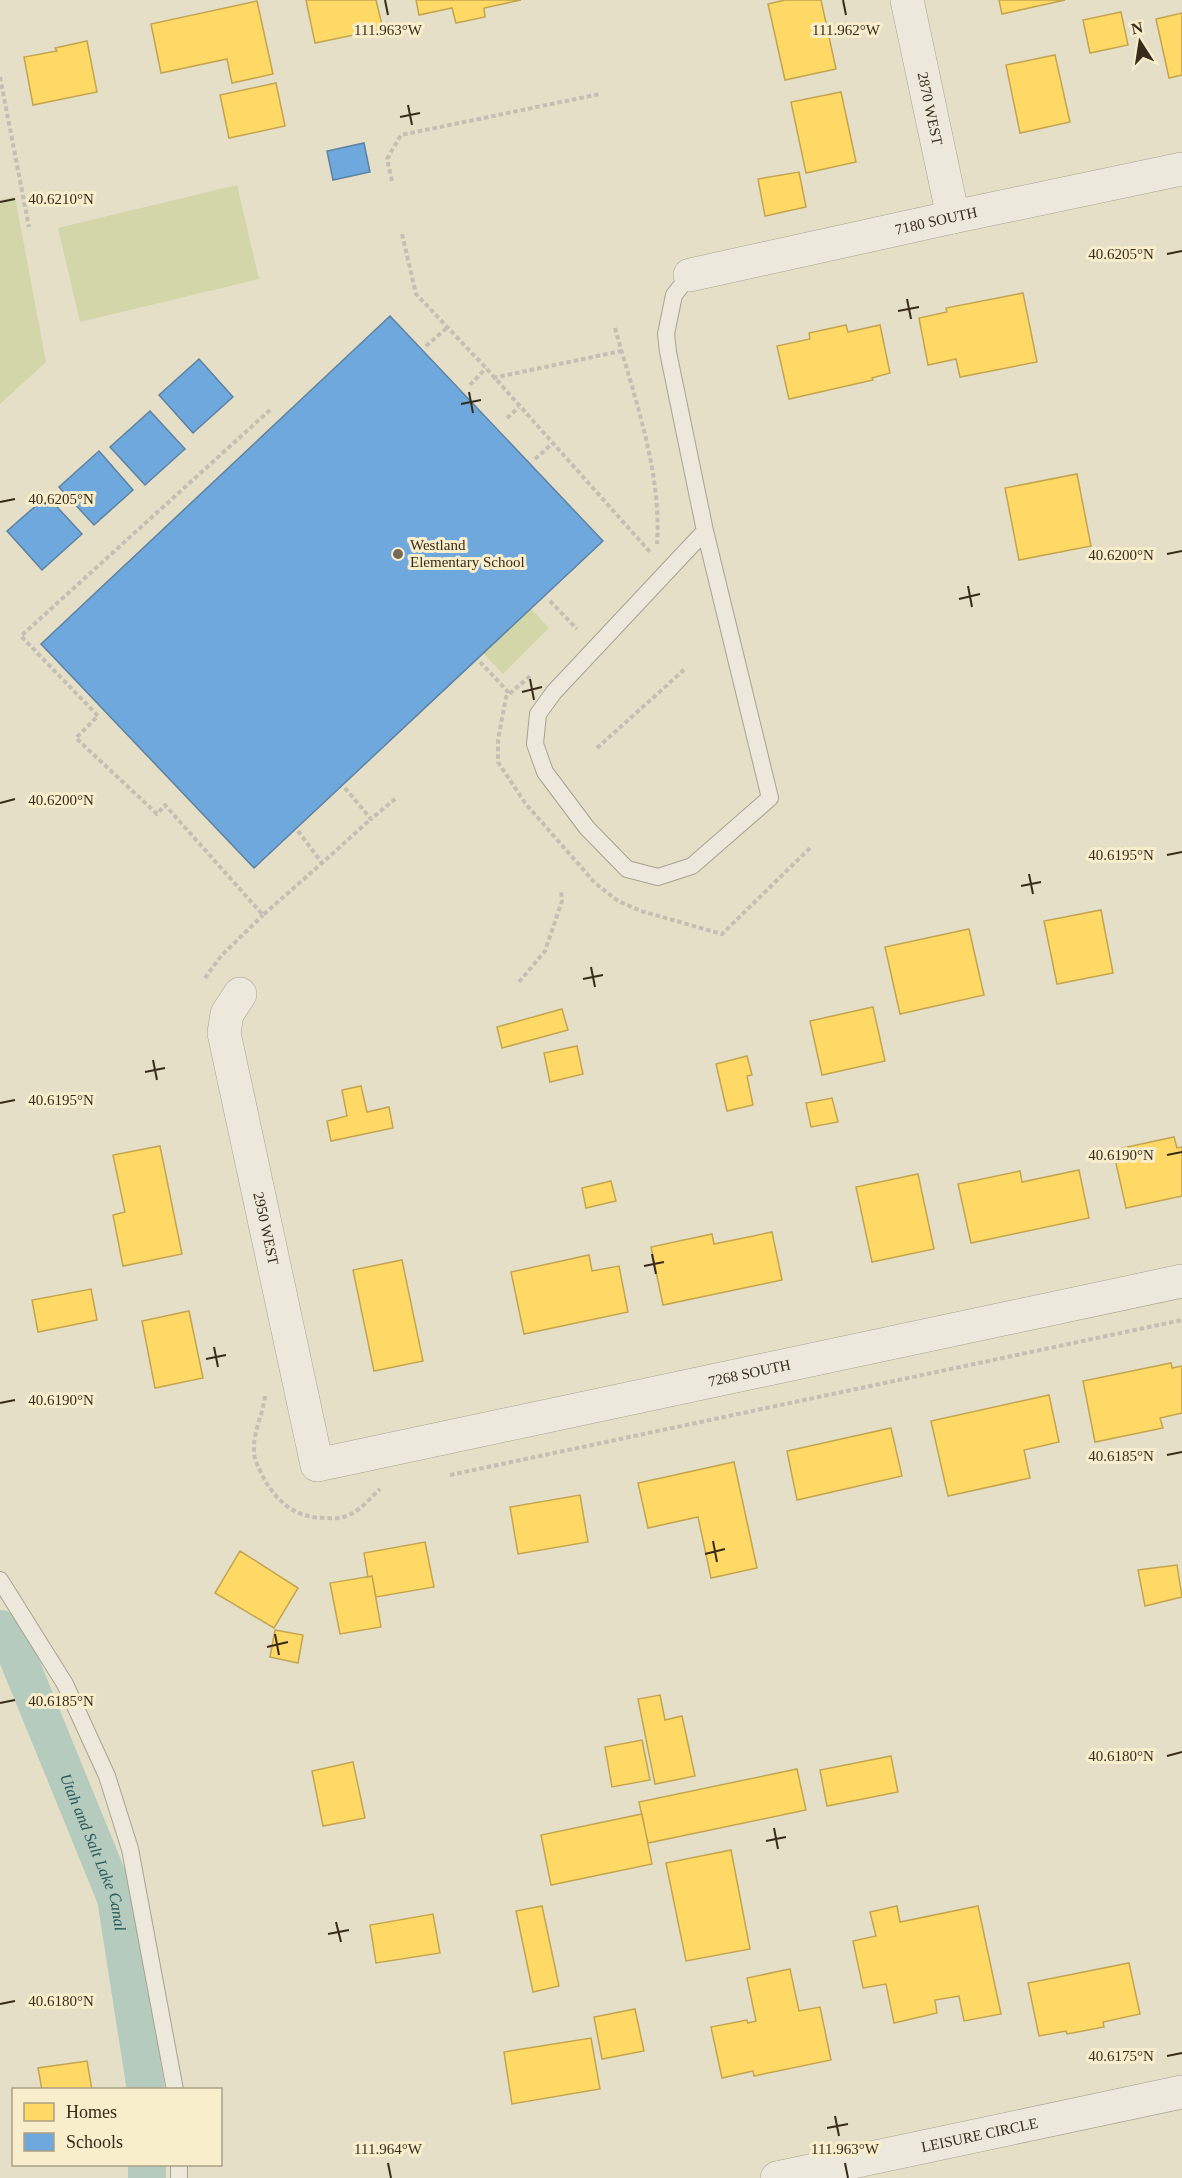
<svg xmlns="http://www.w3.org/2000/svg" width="1182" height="2178" viewBox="0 0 1182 2178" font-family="'Times New Roman',serif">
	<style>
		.green { fill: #d2d6a9 }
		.homes { fill: #ffd966; stroke: #c3a54f; stroke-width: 1.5 }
		.schools { fill: #6fa8dc; stroke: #5e82a2; stroke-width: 1.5 }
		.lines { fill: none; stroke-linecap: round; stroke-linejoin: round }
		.canal { stroke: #b5cbbe; stroke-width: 38 }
		.lane-casing { stroke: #a9a292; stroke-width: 18 }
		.street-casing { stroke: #a9a292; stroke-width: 34 }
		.path { stroke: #c4bfb2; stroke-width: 4; stroke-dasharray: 4.5 3; stroke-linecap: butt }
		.lane { stroke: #ece8db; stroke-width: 16 }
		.street { stroke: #ece8db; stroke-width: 33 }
		.ticks { fill: none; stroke: #382b1a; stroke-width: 2 }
		.poi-dot { fill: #756a57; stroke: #f8eecc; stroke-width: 2 }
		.labels { text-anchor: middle; stroke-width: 6; stroke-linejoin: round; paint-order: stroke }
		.street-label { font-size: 15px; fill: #382b1a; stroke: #f8eecc }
		.poi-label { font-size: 15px; fill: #382b1a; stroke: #f8eecc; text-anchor: start }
		.water-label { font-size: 16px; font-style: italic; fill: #285859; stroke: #f8eecc }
		.ticks-label { font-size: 15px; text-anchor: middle; fill: #382b1a; stroke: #f8eecc; stroke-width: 6; stroke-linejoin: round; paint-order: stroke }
	</style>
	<rect width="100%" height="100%" fill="#e5dfc8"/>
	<path class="green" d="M237,185L259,279L80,322L58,228Z
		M15,197L46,362L0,404V200Z
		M523,600L549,628L503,674L476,646Z"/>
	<path class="homes" d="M306,0H376L383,29L315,43Z
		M416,0H521L484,8L485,17L456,23L452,8L419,15Z
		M785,0H821L836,69L785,80L768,4Z
		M999,0H1065L1002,14Z
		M257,1L273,74L232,83L227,59L161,73L151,24Z
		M1121,12L1128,45L1090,53L1083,20Z
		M1182,13V75L1169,78L1156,19Z
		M87,41L97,92L33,105L24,57L57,51L55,48Z
		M1055,55L1070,122L1020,133L1006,65Z
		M276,83L285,126L229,138L220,95Z
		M841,92L856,162L806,173L791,102Z
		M799,172L806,207L765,216L758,179Z
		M1023,293L1037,362L960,377L956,359L928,365L919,318L947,312L946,308Z
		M846,325L848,332L880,325L890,373L872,378L873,380L789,399L777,346L810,339L809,333Z
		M1077,474L1091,546L1019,560L1005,488Z
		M1101,910L1113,973L1057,984L1044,921Z
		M969,929L984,995L900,1014L885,947Z
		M873,1007L885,1061L822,1075L810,1021Z
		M562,1009L568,1030L502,1048L497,1027Z
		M577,1046L583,1074L550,1082L544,1053Z
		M747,1056L752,1075L747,1076L753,1105L727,1111L716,1064Z
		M361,1086L367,1112L389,1107L393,1128L331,1141L327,1121L347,1116L342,1090Z
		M832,1098L838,1122L811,1127L806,1103Z
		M1174,1137L1177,1148L1182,1147V1196L1126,1208L1113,1150Z
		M160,1146L182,1254L123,1266L113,1215L125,1212L113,1155Z
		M1079,1170L1089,1218L971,1243L958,1184L1020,1171L1022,1182Z
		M918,1174L934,1249L872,1262L856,1187Z
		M611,1181L616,1201L586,1208L582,1188Z
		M772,1232L782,1280L663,1305L651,1247L712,1234L714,1244Z
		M589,1255L592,1271L619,1266L628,1312L524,1334L511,1272Z
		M402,1260L423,1361L374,1371L353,1270Z
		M91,1289L97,1320L38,1332L32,1300Z
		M189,1311L203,1378L155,1388L142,1321Z
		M1171,1363L1172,1368L1182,1366V1413L1160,1418L1163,1428L1095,1442L1083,1381Z
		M1049,1395L1059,1442L1024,1450L1030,1478L948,1496L931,1421Z
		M891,1428L902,1476L797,1500L787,1451Z
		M734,1462L757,1568L711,1578L698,1517L648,1528L638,1483Z
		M580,1495L588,1542L518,1554L510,1507Z
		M425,1542L434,1587L376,1597L372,1576L368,1577L364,1553Z
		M240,1551L298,1588L274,1628L215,1593Z
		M1177,1565L1182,1597L1145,1606L1138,1570Z
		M372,1576L381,1627L340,1634L330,1583Z
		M275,1630L303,1635L298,1663L270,1657Z
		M660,1695L665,1720L682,1716L695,1776L655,1784L638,1699Z
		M642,1740L650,1780L612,1787L605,1747Z
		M891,1756L898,1792L827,1806L820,1770Z
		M353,1762L365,1818L323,1826L312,1771Z
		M797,1769L806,1810L648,1843L639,1802Z
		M642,1814L652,1864L551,1885L541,1835Z
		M731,1850L750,1949L686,1961L666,1863Z
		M542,1906L559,1986L533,1992L516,1911Z
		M897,1906L900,1922L978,1906L1001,2014L964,2021L959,1996L935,2000L937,2013L894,2023L886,1984L863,1988L853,1941L876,1936L870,1912Z
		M433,1914L440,1953L376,1963L370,1925Z
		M1129,1963L1140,2014L1103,2022L1104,2027L1067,2034L1066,2031L1039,2036L1028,1983Z
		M790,1969L799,2011L820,2007L831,2060L754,2076L753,2071L722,2078L711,2027L747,2020L748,2023L756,2021L747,1978Z
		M635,2009L644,2051L602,2059L594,2017Z
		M591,2038L600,2089L512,2104L504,2052Z
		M87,2061L92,2090H42L38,2068Z"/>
	<path class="schools" d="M364,143L370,172L333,180L327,151Z
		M390,316L603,541L254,868L41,644Z
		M199,359L233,397L193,433L159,395Z
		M150,411L185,449L145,485L110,447Z
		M99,451L133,490L94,525L59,487Z
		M47,496L82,534L42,570L7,531Z"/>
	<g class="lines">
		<g class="canal">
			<path id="s1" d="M0,1629L16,1653L116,1898L146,2090"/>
			<path d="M147,2178V2164"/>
		</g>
		<g class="lane-casing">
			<path id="lane" d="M690,275L674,295L666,334L668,352L705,531L770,798L692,866L658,877L627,869L587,828L545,772L535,744L538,714L554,692L705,531
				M0,1580L65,1684L107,1776L130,1849L175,2090
				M179,2164V2178"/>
		</g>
		<g class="street-casing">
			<g id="street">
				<path id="s2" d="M907,0L953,217"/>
				<path id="s3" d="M690,275L953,217L1182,169"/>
				<path id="s4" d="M240,994L227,1014L224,1033L317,1465L1182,1281"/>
				<path id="s5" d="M777,2178L1182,2092"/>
			</g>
		</g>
		<path class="path" d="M0,77L29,227
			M392,181L387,159L401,135L600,94
			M402,234L416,294L486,368L650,552
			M615,328C634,397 662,471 657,544
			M426,346L448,327
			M493,378L621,351
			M470,385L486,368
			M270,410L21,636L98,716L76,738L157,814L165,805L263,915L322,863
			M507,418L519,407
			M535,459L552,444
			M550,601L577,629
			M480,662L510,694
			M530,676L506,697L498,740V762L525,803L595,883L618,901L641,911L722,934L812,846
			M597,748L685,669
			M345,788L371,819L395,799
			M298,831L322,863L371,819
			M205,978L221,956L263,915
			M519,982L545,951L562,901L561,890
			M265,1396C263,1415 253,1431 254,1451C254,1460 259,1468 263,1477C277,1502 295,1518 325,1518C331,1518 338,1519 343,1517C359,1513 369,1499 380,1489
			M450,1475L1182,1320"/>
		<use href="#lane" class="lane"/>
		<use href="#street" class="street"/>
	</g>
	<path class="ticks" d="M385,0L388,15M843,0L846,15M408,105L412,125M400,117L420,113M0,202L15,199M1167,254L1182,251M907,299L911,319M898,311L919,307M469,392L473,413M461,404L481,400M0,502L15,499M1167,554L1182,551M968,586L972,607M959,599L980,594M530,679L534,700M522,692L542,687M0,803L15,799M1167,855L1182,852M1029,874L1033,894M1021,886L1041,882M591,967L595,987M583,979L603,975M153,1060L157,1080M145,1072L165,1068M0,1103L15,1100M1167,1155L1182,1152M652,1254L656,1274M644,1266L664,1262M214,1347L218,1367M206,1359L226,1355M0,1403L15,1400M1167,1455L1182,1452M713,1541L717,1562M705,1554L725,1549M275,1634L279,1655M267,1647L288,1642M0,1703L15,1700M1167,1756L1182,1752M774,1828L778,1849M766,1841L786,1837M336,1922L341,1942M328,1934L349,1930M0,2004L15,2001M1167,2056L1182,2053M835,2116L839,2136M827,2128L848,2124M388,2163L391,2178M845,2163L848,2178"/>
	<circle class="poi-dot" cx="398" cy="554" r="6"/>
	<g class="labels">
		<g class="street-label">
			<text dy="5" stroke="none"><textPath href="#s2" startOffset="111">2870 WEST</textPath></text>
			<text dy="5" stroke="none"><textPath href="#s3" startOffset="252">7180 SOUTH</textPath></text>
			<text dy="5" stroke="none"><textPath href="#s4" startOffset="243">2950 WEST</textPath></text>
			<text dy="5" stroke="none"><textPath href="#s4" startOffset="927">7268 SOUTH</textPath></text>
			<text dy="5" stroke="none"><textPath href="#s5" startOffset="207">LEISURE CIRCLE</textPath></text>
		</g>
		<g class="poi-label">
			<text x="410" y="550">Westland<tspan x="410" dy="17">Elementary School</tspan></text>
		</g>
		<g class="water-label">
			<text dy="6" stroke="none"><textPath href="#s1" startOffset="243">Utah and Salt Lake Canal</textPath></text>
		</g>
	</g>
	<g class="ticks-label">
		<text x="388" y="35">111.963°W</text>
		<text x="846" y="35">111.962°W</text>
		<text x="61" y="204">40.6210°N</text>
		<text x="1121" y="259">40.6205°N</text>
		<text x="61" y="504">40.6205°N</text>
		<text x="1121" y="560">40.6200°N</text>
		<text x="61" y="805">40.6200°N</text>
		<text x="1121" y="860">40.6195°N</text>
		<text x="61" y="1105">40.6195°N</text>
		<text x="1121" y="1160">40.6190°N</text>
		<text x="61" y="1405">40.6190°N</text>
		<text x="1121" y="1461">40.6185°N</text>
		<text x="61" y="1706">40.6185°N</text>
		<text x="1121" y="1761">40.6180°N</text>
		<text x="61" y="2006">40.6180°N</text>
		<text x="1121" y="2061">40.6175°N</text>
		<text x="388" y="2154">111.964°W</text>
		<text x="845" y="2154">111.963°W</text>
	</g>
	<rect x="12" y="2088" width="210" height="78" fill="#f8eecc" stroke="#aba085" stroke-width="1.5"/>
	<rect x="24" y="2103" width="30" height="18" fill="#ffd966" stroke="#aba085" stroke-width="1.5"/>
	<text x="66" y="2118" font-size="18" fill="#382b1a">Homes</text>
	<rect x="24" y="2133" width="30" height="18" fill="#6fa8dc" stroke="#aba085" stroke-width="1.5"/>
	<text x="66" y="2148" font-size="18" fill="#382b1a">Schools</text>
	<g transform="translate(1140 42) rotate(348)" stroke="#f8eecc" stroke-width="4.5" paint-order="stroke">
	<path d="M0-4.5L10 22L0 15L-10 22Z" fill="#382b1a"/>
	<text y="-9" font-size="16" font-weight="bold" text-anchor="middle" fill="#382b1a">N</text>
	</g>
</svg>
